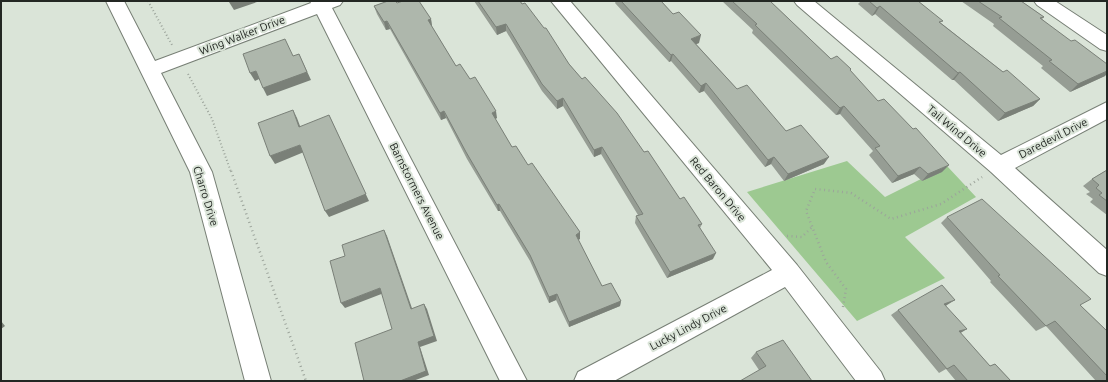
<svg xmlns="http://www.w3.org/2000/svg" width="1108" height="382" viewBox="0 0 1108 382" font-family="Ubuntu,sans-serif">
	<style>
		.green { fill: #9dc991 }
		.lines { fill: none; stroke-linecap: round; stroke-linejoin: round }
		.minor-casing { stroke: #777f75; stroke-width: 2 }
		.path-far1 { stroke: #9ca49b; stroke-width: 2; stroke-dasharray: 1 2.5; stroke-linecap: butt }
		.path { stroke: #9ca49b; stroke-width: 2.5; stroke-dasharray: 1 3.5; stroke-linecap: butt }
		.minor { fill: #fff; fill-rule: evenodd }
		.wall { fill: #969d94 }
		.shaded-wall { fill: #7a8078 }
		.building { fill: #aeb7ac; stroke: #7a8078 }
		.labels { text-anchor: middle; stroke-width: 4; stroke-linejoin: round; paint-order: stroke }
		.street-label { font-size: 11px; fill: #232723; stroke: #dae4d8 }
	</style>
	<rect width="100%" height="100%" fill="#dae4d8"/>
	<path class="green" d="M847,161L885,197L947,166L976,197L905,237L945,278L857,321L747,192Z"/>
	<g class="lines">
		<g class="minor-casing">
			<path id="minor" d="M106,1H124L155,61L311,3L310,1H343L340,5L332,8L527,381H500L317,14L161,73L212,172L271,381H245L190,172Z
				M551,1H570L797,265L881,372L885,381H856L785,287L614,381H574L578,372L772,270Z
				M794,1H814L1001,155L1107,102V119L1015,168L1107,250V276L1099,273L991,172L797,5Z
				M1034,1H1055L1107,35V51L1100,49L1037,5Z"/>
		</g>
		<path class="path-far1" d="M148,1L172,45
			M188,74L212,119L231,172"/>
		<path class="path" d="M231,171L306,381
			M787,236L802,237L812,227
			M843,307L846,289L826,262L806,211L815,189L851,193L891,219L941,204L982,177"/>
		<use href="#minor" class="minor"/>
	</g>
	<path class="wall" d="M474,1H520L569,64L644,152L680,199L702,224L700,228L713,259L667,278L635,223L636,216L638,215L601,154L594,157L563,106L557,109L542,91L506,31L497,35Z
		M616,1H661L699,43L696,44L737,89L824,164L784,181L771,164L765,167L704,91L699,93L671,61L669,62L615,3Z
		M722,1H770L831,59L851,69L850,71L942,172L922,181L914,174L892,183L869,155L873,151L840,114L836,115L752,33L753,30Z
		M859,1H918L941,23L1003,72L1040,99L1033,106L998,121L954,80H952L875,14L872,16L858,4L860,2Z
		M961,1H1021L1044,17L1042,19L1105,76L1070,92L1041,68L1043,66L993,26L994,24Z
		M397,3L431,19L432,27L456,66L470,79L497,118L495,119L512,147L528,165L580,232V239L578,240L602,286L621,301L620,306L569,327L556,300L549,303L530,261L500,211H498L467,159L446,118L441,120L390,29L386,30L377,14L374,6Z
		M1107,170V215L1090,202L1093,199L1086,194L1090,192L1083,186L1092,179Z
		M947,217L1080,305L1107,331V381H1096L1046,326L1036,331L990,282L991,281L941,223Z
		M947,305L946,306L960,333L990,366L995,364L1011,381H956L946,369L939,373L891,315L898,310Z
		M756,352L812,381L759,370L751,358Z"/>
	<path class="shaded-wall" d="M232,1H260L234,10L229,2Z
		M880,6L875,14L872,16L877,8Z
		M431,19L432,26L429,28L428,20Z
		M387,21L390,29L386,30L384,22Z
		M506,24V31L497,35L496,27Z
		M701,35L699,43L689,47L691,39Z
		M299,54L311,80L267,96L263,88Z
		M673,54L671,61L669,62L671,55Z
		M256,71L261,78L255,81L250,73Z
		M1107,71V74L1105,76L1070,92L1078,84Z
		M960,72L954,80H952L958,73Z
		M706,83L704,91L699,93L701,86Z
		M563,98V106L557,109V101Z
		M1040,99L1033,106L998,121L1005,113Z
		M844,106L840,114L836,115L840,108Z
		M293,110L297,118L303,134L299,127Z
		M444,111L446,118L441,120L440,113Z
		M496,111L497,118L493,120L492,113Z
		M329,115L369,201L329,217L325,211Z
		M300,145L304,152L275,164L270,156Z
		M602,147L601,154L594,157V150Z
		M774,157L771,164L765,167L768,160Z
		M829,157L824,164L784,181L788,174Z
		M949,165L942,172L922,181L928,174Z
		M920,167L914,174L892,183L898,176Z
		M499,204L500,211H498L497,205Z
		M384,230L387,236L414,314L411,309Z
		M580,232V239L575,241L576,235Z
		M716,253L713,259L667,278L670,272Z
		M380,288L384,293L345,308L341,303Z
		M557,294L556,300L549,303V297Z
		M955,300L947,305L937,309L944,304Z
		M621,301L620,306L569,327V322Z
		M424,304L427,309L437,341L420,347L429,375L413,381H400Z
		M1,321L5,326L1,329Z
		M967,329L959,334V331Z"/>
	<path class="building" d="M388,1H395L397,3L403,1H419L431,19L428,20L456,66L460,64L470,79L475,77L496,111L492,113L512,147L516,146L528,165L532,163L580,232L576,235L602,286L611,283L621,301L569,322L557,294L549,297L530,255L499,204L497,205L466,152L444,111L440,113L387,21L384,22L374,6Z
		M478,1H520L522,4L525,3L544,28H546L569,64L582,79L585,77L617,113L644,152L648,151L680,199L684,197L702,224L698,225L716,253L670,272L636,216L643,214L602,147L594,150L563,98L557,101L542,84L506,24L496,27Z
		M621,1H661L673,14L679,12L701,35L691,39L737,89L747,85L786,131L801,125L829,157L788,174L774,157L768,160L706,83L701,86L673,54L671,55Z
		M732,1H770L831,59L837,56L851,69L850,70L878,101L884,99L913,129L916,128L949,165L928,174L920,167L898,176L875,148L880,146L844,106L840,108L755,25L757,24Z
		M869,1H918L943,21L939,22L1003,72L1007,70L1040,99L1005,113L960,72L958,73L880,6L877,8Z
		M978,1H1021L1044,17L1040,18L1071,41L1075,40L1107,64V71L1078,84L1049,61L1052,60L999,18L1002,17Z
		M285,39L293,56L299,54L307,72L263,88L256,71L250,73L243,54Z
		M293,110L299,127L329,115L366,194L325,211L300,145L270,156L258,123Z
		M1107,170V201L1099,195L1102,193L1096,188L1099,185L1092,179Z
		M982,199L1091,299L1080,305L1107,331V376L1055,321L1046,326L998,276L1000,275L947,217Z
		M384,230L411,309L424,304L434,336L418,342L426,371L400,381H364L355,343L392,329L380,288L341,303L330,261L345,256L342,245Z
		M942,285L955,300L944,304L967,329L959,331L990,366L995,364L1011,381H968L954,365L947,369L898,310Z
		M783,340L812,381H740L766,366L756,352Z"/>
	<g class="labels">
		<g class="street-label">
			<text transform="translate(242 35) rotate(-21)" y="4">Wing Walker Drive</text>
			<text transform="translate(957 131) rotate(40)" y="4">Tail Wind Drive</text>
			<text transform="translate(1053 138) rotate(-27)" y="4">Daredevil Drive</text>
			<text transform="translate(718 189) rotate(50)" y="4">Red Baron Drive</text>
			<text transform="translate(417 191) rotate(63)" y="4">Barnstormers Avenue</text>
			<text transform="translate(206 196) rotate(73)" y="4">Charro Drive</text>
			<text transform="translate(688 327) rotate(-28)" y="4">Lucky Lindy Drive</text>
		</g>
	</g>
	<rect width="1108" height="382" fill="none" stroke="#232723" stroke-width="4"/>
</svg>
